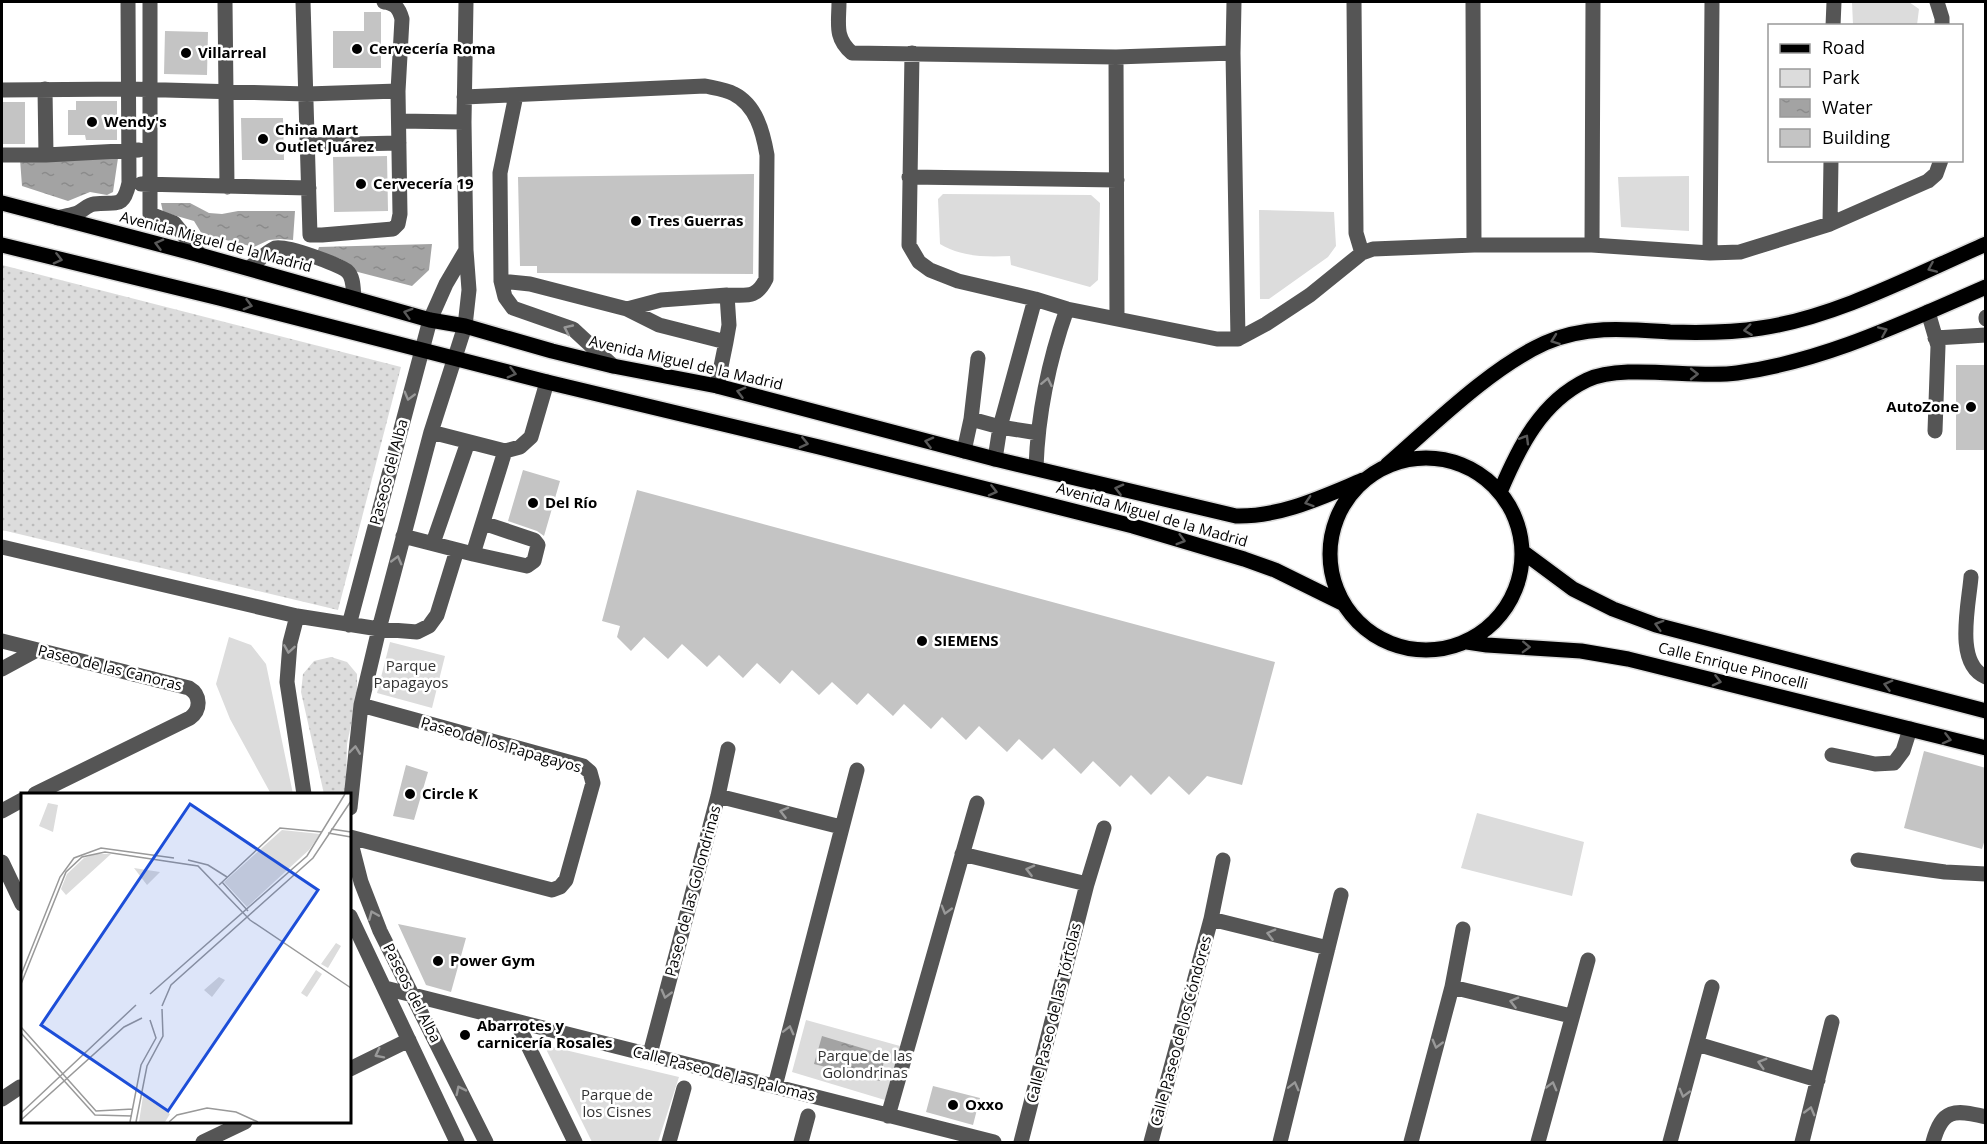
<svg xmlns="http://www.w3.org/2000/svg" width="1987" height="1144" viewBox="0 0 1987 1144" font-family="'Open Sans',sans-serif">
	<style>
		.grass { fill: url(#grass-dots) }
		.park { fill: #dcdcdc }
		.water { fill: url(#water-ripples) }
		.building { fill: #c4c4c4 }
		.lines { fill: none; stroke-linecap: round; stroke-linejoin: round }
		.major-casing { stroke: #dbdbdb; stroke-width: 18 }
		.minor { stroke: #555; stroke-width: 15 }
		.major { stroke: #000; stroke-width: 15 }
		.oneway { stroke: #595959 }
		.oneway2 { stroke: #999 }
		.poi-dot { fill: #000; stroke: #fff; stroke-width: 2 }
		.labels { text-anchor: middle; stroke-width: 5; stroke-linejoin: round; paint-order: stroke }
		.poi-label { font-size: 15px; font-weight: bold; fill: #000; stroke: #fff; text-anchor: start }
		.street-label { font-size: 15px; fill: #000; stroke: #fff }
		.park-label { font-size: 15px; fill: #333; stroke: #fff }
		.inset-road { fill: none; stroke: #999; stroke-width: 1.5 }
		.view { fill: #1d4ed8; fill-opacity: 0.15; stroke: #1d4ed8; stroke-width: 3 }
		.inset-edge { fill: none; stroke: #000; stroke-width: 3 }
	</style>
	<defs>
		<pattern id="grass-dots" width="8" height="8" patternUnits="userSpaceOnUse" patternTransform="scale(1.5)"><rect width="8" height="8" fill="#dcdcdc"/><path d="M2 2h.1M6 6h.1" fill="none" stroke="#bbb" stroke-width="1.8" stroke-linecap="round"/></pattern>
		<pattern id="water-ripples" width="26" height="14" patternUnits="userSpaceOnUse" patternTransform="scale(1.5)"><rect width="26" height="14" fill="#a3a3a3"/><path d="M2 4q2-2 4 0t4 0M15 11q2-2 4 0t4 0" fill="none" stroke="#8b8b8b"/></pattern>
	</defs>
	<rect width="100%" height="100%" fill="#fff"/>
	<path class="grass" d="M2,265L401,367L338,610L2,530Z
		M331,657L347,662L357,674V696L347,744L346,794H324L301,692L303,674L314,661Z"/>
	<path class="park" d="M1852,2H1909L1919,9L1917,25H1853Z
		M1689,176V231L1621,227L1618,177Z
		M943,194L1091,195L1100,203L1098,280L1090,287L1011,265L1010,256C986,257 961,257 940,244L938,199Z
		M1259,210L1334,212L1336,246L1328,257L1269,299H1260Z
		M229,637L251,645L266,664L293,794H271L230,719L216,684Z
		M390,642L445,656L432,708L377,693Z
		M1477,813L1584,842L1572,896L1461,868Z
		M806,1020L900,1046L885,1100L792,1072Z
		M544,1045L679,1077L658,1142H592Z"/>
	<path class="water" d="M118,158L113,192L107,195L90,192L68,201L22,186L20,159Z
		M161,203H190L209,213L222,214L238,211H295L293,240L280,239L269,240L254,247L202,234L194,221L163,212Z
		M432,244L429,270L412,286L354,271C345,257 332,256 317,253L319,247Z
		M822,1036L885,1055L880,1081L814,1064Z"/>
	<path class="building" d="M364,12H381V68H333V31H364Z
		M165,31L208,32L207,75L164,74Z
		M76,101H117V140H86L85,135H68V110H76Z
		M2,102H25V144H2Z
		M241,118H283L284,160H242Z
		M387,156L388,211L334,212L333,157Z
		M754,174L753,274L537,273V266H520L518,177Z
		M1956,365H1986V450H1956Z
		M523,470L560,481L544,536L537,531L508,521Z
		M637,490L1275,662L1242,785L1207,776L1189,795L1169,776L1151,795L1131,775L1120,787L1093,761L1081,774L1054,748L1042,760L1019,739L1007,752L979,726L966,740L942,717L931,729L904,704L893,716L868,693L857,705L832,682L819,695L792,670L780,684L757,663L743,678L719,655L707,667L682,644L668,659L644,637L631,651L617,637L620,626L602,621Z
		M1924,751L1986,768V836L1982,849L1904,828Z
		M406,765L428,772L414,820L393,816Z
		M398,924L466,938L451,992L426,985Z
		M933,1086L980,1098L973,1125L926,1112Z"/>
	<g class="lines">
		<g class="major-casing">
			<path id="major" d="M2,203L200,255L430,320L465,326L552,351L613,366L717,386L995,459L1236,516C1281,517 1322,497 1363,480
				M2,245L219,298L547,382L819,447L1133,526L1244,559L1275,570L1342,603
				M1330 554a96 96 0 1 1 192 0a96 96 0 1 1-192 0Z
				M1387,465C1433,425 1490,368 1545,343C1586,325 1627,329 1670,332C1701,333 1731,333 1761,328C1836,317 1915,275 1986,244
				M1500,492C1519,447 1541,402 1587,380C1624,363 1695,379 1737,373C1825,361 1905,322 1986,287
				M1523,552L1573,589L1613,609L1656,625L1986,711
				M1467,642L1487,645L1581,651L1628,659L1986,748"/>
		</g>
		<path class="minor" d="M150,2V214L174,223L200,255
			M225,2L227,187
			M303,2L310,235H322L393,229L398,224L400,214L398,91L402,19C399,8 395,3 384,2
			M839,2C839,23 834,38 852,53L1116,57L1233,53
			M1234,2L1233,53L1238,339
			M1354,2L1356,233L1362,253
			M1937,2L1942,18V26
			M1833,26L1834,2
			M912,53L909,245L919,262L930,270L958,281L1035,299L1067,309L1217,339H1238L1266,324L1310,295L1362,253L1373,249L1474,245L1473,2
			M1116,57L1117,318
			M45,89L46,155L139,150
			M2,90L129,89L307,94L398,91
			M516,95L500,173L501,281L530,284L627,309L659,325L726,342L717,386
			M464,97L705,86C714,88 725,89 734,94C756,105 763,132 767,155L766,279C756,299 747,295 727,295L729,325L726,342
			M399,121L464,122
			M308,145L399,143
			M2,155H46
			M909,177L1117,180
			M141,184L309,188
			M58,218C64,216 71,215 77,213C83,211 87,205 94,204C116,201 123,210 129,183L128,2
			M1830,224L1831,160
			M1474,245H1592L1593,2
			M1592,245L1710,253L1740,252L1830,224L1928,181L1936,174L1941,160
			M1710,253L1712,2
			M249,268C257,262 266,252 275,248C287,245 337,264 347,271C354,277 353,290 354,298
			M501,281L505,297L513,308L573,329L613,366
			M627,309L661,300L727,295
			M1928,312L1938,346L1935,431
			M1986,317V319
			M1935,338L1986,335
			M978,358L971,419L1000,427L1038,433
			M431,432L505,451
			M964,451L971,419
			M995,459L1000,427L1035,299
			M1036,467C1038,413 1049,360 1067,309
			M403,536L473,554L505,451L520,447L531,437L547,382
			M433,543L468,442
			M2,547L297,616L379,629L417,632L429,626L437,615L457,550
			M473,554L527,566L534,561L538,545L534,540L483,523
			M1971,577C1969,604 1954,664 1986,677
			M297,616L290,643L287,682L304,794
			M349,625L430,320L446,284L466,250
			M2,641L189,688C201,695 201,710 190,718L35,794
			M2,669L37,650
			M1832,755L1875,764L1894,763L1903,751L1910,729
			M718,796L841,827
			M350,808L361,705L379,629L431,432L465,326L469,290L466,250L464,122L466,2
			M2,811L22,800
			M350,837L552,890L560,887L566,880L593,783L590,772L583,766L361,705
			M350,839L361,882L380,931L486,1142
			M962,854L1087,884
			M1858,860L1945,872L1986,874
			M2,862L22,904
			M350,916L457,1142
			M1211,919L1328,948
			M1452,987L1571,1016
			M385,988L994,1142
			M516,1021L575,1142
			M1697,1044L1818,1080
			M650,1054L718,796L728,749
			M350,1069L409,1040
			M775,1086L857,770
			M2,1099L20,1087
			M888,1116L977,803
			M203,1142L245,1122
			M669,1142L684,1088
			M801,1142L808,1116
			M1021,1142L1087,884L1104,828
			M1151,1142L1211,919L1223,860
			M1280,1142L1341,895
			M1411,1142L1452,987L1463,929
			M1538,1142L1588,960
			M1670,1142L1712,987
			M1802,1142L1832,1022
			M1933,1142C1942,1109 1954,1109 1986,1117"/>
		<use href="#major" class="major"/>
	</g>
	<defs><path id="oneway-chevron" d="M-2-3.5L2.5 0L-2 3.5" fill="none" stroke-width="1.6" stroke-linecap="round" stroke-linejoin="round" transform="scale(1.5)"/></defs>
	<g class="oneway">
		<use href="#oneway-chevron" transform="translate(159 244) rotate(-165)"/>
		<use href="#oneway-chevron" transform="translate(58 259) rotate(14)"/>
		<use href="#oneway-chevron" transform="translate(1932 268) rotate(157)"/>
		<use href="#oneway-chevron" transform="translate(248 305) rotate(15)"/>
		<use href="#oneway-chevron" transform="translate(408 313) rotate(-164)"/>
		<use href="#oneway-chevron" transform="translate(1748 330) rotate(173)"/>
		<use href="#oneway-chevron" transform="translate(1883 331) rotate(-23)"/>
		<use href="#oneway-chevron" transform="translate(1555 340) rotate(160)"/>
		<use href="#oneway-chevron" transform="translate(512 373) rotate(15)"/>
		<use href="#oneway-chevron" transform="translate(1694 374)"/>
		<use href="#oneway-chevron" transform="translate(741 392) rotate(-165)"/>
		<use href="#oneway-chevron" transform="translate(1525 439) rotate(-59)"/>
		<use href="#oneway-chevron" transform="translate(929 442) rotate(-166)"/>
		<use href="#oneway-chevron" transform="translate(804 443) rotate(13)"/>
		<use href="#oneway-chevron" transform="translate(1119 489) rotate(-166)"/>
		<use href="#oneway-chevron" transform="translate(993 491) rotate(14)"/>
		<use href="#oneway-chevron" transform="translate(1309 502) rotate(162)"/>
		<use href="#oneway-chevron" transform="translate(1181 540) rotate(16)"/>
		<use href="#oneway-chevron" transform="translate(1659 625) rotate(-164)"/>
		<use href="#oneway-chevron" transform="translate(1526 647) rotate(2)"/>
		<use href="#oneway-chevron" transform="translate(1717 681) rotate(14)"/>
		<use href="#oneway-chevron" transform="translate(1888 685) rotate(-165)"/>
		<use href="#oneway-chevron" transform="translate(1947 739) rotate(14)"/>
	</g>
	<g class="oneway2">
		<use href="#oneway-chevron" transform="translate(568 329) rotate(-155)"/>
		<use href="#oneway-chevron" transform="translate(1047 382) rotate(-78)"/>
		<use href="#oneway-chevron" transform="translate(409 396) rotate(105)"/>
		<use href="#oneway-chevron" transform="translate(397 560) rotate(-75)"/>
		<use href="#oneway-chevron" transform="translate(289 649) rotate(99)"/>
		<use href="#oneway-chevron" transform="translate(355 750) rotate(-83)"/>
		<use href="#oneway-chevron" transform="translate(784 812) rotate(-166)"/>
		<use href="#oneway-chevron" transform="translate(1030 870) rotate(-166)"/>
		<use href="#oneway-chevron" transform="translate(946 910) rotate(106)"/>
		<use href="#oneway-chevron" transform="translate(373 915) rotate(-113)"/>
		<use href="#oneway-chevron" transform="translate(1271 934) rotate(-166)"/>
		<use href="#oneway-chevron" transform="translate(666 994) rotate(105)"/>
		<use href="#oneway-chevron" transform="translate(1514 1002) rotate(-166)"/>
		<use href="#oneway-chevron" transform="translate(789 1030) rotate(-76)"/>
		<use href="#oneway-chevron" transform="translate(1437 1044) rotate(105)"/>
		<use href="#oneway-chevron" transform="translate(379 1054) rotate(153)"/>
		<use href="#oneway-chevron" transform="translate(1762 1063) rotate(-164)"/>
		<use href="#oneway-chevron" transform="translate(1294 1086) rotate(-76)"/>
		<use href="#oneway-chevron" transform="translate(1552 1086) rotate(-75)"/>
		<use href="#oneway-chevron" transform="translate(460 1090) rotate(-116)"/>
		<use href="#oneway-chevron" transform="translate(1684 1093) rotate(105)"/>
		<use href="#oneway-chevron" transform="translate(1810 1111) rotate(-75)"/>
	</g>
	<g class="poi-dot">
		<circle cx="357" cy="49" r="6"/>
		<circle cx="186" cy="53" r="6"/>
		<circle cx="92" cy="122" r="6"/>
		<circle cx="263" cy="139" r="6"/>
		<circle cx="361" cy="184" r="6"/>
		<circle cx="636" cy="221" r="6"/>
		<circle cx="1971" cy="407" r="6"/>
		<circle cx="533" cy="503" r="6"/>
		<circle cx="922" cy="641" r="6"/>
		<circle cx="410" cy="794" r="6"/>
		<circle cx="438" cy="961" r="6"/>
		<circle cx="465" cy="1035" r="6"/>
		<circle cx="953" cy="1105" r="6"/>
	</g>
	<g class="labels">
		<g class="poi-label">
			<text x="369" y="54">Cervecería Roma</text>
			<text x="198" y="58">Villarreal</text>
			<text x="104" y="127">Wendy's</text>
			<text x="275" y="135">China Mart<tspan x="275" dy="17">Outlet Juárez</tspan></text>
			<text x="373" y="189">Cervecería 19</text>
			<text x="648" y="226">Tres Guerras</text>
			<text x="1959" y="412" text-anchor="end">AutoZone</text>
			<text x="545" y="508">Del Río</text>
			<text x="934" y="646">SIEMENS</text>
			<text x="422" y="799">Circle K</text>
			<text x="450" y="966">Power Gym</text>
			<text x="477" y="1031">Abarrotes y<tspan x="477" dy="17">carnicería Rosales</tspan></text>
			<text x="965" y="1110">Oxxo</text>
		</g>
		<g class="street-label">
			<text transform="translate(216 242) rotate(15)" y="5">Avenida Miguel de la Madrid</text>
			<text transform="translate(686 363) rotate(13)" y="5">Avenida Miguel de la Madrid</text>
			<text transform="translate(389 472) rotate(-75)" y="5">Paseos del Alba</text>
			<text transform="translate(1152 515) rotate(16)" y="5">Avenida Miguel de la Madrid</text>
			<text transform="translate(1733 666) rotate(14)" y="5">Calle Enrique Pinocelli</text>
			<text transform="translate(110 668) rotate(14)" y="5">Paseo de las Canoras</text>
			<text transform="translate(501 745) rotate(16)" y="5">Paseo de los Papagayos</text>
			<text transform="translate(693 891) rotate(-75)" y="5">Paseo de las Golondrinas</text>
			<text transform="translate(412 993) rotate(63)" y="5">Paseos del Alba</text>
			<text transform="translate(1054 1013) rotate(-76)" y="5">Calle Paseo de las Tórtolas</text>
			<text transform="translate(1181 1031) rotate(-75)" y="5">Calle Paseo de los Cóndores</text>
			<text transform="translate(724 1074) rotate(14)" y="5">Calle Paseo de las Palomas</text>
		</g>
		<g class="park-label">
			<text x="411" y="671">Parque<tspan x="411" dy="17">Papagayos</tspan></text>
			<text x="865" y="1061">Parque de las<tspan x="865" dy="17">Golondrinas</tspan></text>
			<text x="617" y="1100">Parque de<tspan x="617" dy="17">los Cisnes</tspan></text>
		</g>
	</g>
	<g transform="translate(21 793)">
		<rect width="330" height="330" fill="#fff"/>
		<path d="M261,37L299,41L288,57L226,114L203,89Z" fill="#dcdcdc"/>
		<path d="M27,10L37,12L32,39L18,33ZM75,61H90L45,102L40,96L46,81L63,65ZM113,75L139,79L126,92ZM315,150L320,153L307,175L300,171ZM295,177L301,181L286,204L280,200ZM198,184L204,187L191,204L183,197ZM122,303L149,321L144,329H118Z" fill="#dcdcdc"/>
		<path class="inset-road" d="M310,36L330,39M307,40L330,44M167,67L187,72L206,84M201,89L227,118M198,92L259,35L301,39M0,182L39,84L53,65L80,55L153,65M0,191L45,79L61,64L84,59L177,73L229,127L330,195M129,201L286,63L324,1M141,213L150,192L292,65L330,8M0,234L75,318L112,316M0,240L74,322L111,323M0,320L115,212M0,327L103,234L121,225M109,329L120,272L135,245L129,227M115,329L126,273L142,243L141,216M148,329L156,322L186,315L215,319L237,329"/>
		<path class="view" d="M169,11L297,97L147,318L20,232Z"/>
		<rect width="330" height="330" class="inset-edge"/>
	</g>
	<rect width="1987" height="1144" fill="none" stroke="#000000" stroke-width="6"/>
	<rect x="1768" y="24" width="195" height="138" fill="#ffffff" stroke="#999999" stroke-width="1.5"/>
	<rect x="1780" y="44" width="30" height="9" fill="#000000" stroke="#999999" stroke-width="1.5"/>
	<text x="1822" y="54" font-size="18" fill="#000000">Road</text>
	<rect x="1780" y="69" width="30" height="18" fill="#dcdcdc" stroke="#999999" stroke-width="1.5"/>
	<text x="1822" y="84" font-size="18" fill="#000000">Park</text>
	<rect x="1780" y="99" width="30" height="18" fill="url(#water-ripples)" stroke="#999999" stroke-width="1.5"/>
	<text x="1822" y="114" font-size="18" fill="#000000">Water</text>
	<rect x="1780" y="129" width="30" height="18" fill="#c4c4c4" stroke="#999999" stroke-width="1.5"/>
	<text x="1822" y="144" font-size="18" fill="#000000">Building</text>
</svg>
